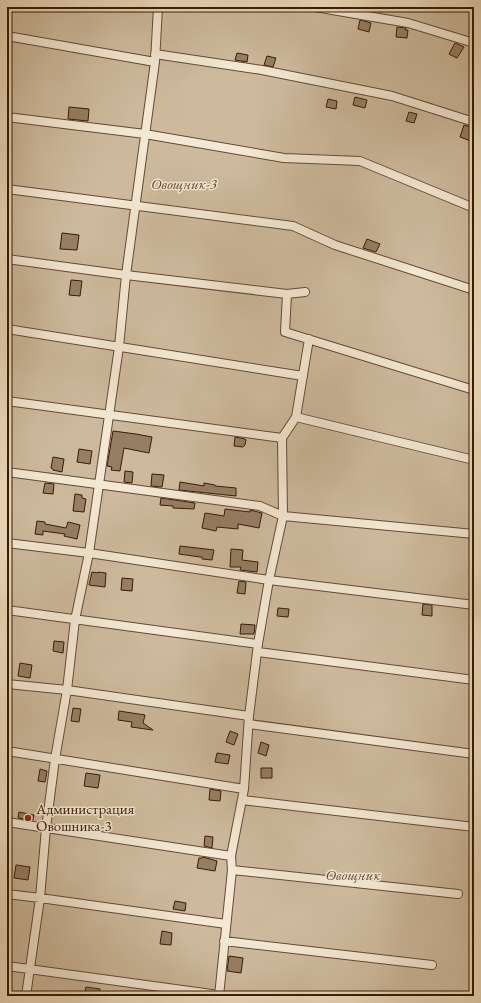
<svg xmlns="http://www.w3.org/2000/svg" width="481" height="1003" viewBox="0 0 481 1003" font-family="'EB Garamond',serif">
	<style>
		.green { fill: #cdba9d; stroke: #826a51 }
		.building { fill: #967e64; stroke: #381a05 }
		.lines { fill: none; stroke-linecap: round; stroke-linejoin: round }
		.minor-casing { stroke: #654a33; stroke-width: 10 }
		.minor { stroke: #f3e8d3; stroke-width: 8 }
		.poi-dot { fill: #8f2418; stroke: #f3e8d3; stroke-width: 1.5 }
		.labels { text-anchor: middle; stroke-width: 3; stroke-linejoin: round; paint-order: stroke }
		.park-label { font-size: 15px; font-style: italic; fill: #654a33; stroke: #f3e8d3 }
		.poi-label { font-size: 15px; fill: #381a05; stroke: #f3e8d3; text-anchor: start }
	</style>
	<rect width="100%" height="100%" fill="#ecdbbc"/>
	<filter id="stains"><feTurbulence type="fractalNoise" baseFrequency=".005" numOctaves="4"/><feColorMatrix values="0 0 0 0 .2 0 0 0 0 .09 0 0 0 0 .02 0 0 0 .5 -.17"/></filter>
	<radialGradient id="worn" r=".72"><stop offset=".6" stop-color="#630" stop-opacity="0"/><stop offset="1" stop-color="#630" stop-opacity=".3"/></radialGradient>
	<path class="green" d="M7,7H474V996H7Z"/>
	<path class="building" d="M360,20L371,23L369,32L358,29Z
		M397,27L406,28L405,30H408L407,38L396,37Z
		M455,43L464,47L457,58L449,54Z
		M237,53L248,55L247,62L235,60Z
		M267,56L276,58L273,67L264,65Z
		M355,97L367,100L365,108L353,105Z
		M328,99L337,101L336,109L326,107Z
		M69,107L89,109L88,121L68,119Z
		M409,112L417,114L414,123L406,121Z
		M464,125L474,128V133L471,141L460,137Z
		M62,233L79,235L77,250L60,249Z
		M367,239L380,244L376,252L363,248Z
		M71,280L82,281L80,296L69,295Z
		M113,431L136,434L152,437L149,453L124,448L120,471L111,470L112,467L107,466Z
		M235,437L245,439L246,440L245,445L243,447L234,446Z
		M79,449L92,451L90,464L77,462Z
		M53,457L64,459L62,472L53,470V469L51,468Z
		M125,471L133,472L132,483L124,482Z
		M152,474L164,475L162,487L151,486Z
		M180,482L204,486V483L215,485V486L236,488V496L179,490Z
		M45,483L54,484L53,494L43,493Z
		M75,494L82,495V498L86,499L84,512L73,511Z
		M161,498L195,503L194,509L173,508V506L160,505Z
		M225,509L250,512V510L262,513L259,528L238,524V529L217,527L216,531L202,528L205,513L224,516Z
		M37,521L45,522V524L66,528L68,522L80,525L77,539L64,536L65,534L43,531V535L35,534Z
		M180,546L214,550L212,560L202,559V557H200L179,554Z
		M231,549L243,550L242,560L258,562L257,572L240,570L241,567H230Z
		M92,572L98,573V572L106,573L105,587L89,585Z
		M122,578L133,579L132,591L121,590Z
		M239,581L246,582L245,594L237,593Z
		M423,604L432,605V616L422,615Z
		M278,608L289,609L288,617L277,616Z
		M241,624L255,625L254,634H240Z
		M54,641L64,642L63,653L53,651Z
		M20,663L32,665L30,678L18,676Z
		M73,708L81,709L79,722L71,721Z
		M119,711L145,715L143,723L153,730L131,727L132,722L118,720Z
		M230,731L238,734L234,745L226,742Z
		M261,742L269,745L266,756L258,753Z
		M217,753L230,755L228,764L215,762Z
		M261,768H272V778H261Z
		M40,769L47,771L45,782L38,781Z
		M86,773L100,775L98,788L84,786Z
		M210,789L221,791L220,801L209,800Z
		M19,812L34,815L33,820L18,818Z
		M205,836L213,837L212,848L204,846Z
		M203,857L217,861L215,871L197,868L199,858H203Z
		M16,865L30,867L28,880L14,878Z
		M175,901L186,903L185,911L173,909Z
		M162,931L172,933L171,945L160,944Z
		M229,956L243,958L241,973L227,971Z
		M86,987L100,989L99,996H84Z"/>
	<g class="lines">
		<g class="minor-casing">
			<path id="minor" d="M315,7L408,23L474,43
				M7,36L155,62
				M155,54L262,70L392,96L474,122
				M7,117L145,134L284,158L360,161L474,208
				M7,189L293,226L335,245L474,290
				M7,259L126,275L287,294L305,292
				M287,294L285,332L474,390
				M7,329L303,376
				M7,401L282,438
				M296,417L474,460
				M7,472L260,506L283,516L282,438L296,417L309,339
				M7,543L89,553L269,580L474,605
				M7,610L258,644
				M258,652L474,680
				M7,684L67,690L249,716
				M249,724L474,754
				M7,751L244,789
				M242,800L474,827
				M7,822L231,856
				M232,870L458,894
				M7,894L40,898L226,924
				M224,941L432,965
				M7,966L219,995
				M26,996L40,898L46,828L55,759L67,690L75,620L89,553L119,347L126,275L155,62L158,7
				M219,996L232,870L231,856L244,789L249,716L258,644L269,580L283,516L474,534"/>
		</g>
		<use href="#minor" class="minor"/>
	</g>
	<circle class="poi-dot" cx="28" cy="818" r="4"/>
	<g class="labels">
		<g class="park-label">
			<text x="184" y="189">Овощник-3</text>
			<text x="353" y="880">Овощник</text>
		</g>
		<g class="poi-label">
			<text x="36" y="814">Администрация<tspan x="36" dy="17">Овошника-3</tspan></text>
		</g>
	</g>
	<rect width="481" height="1003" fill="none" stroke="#ecdbbc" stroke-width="24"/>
	<rect x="8" y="8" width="465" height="987" fill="none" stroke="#381a05" stroke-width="2"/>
	<rect x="12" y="12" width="457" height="979" fill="none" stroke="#381a05"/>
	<rect width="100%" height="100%" filter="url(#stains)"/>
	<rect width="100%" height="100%" fill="url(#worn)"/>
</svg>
